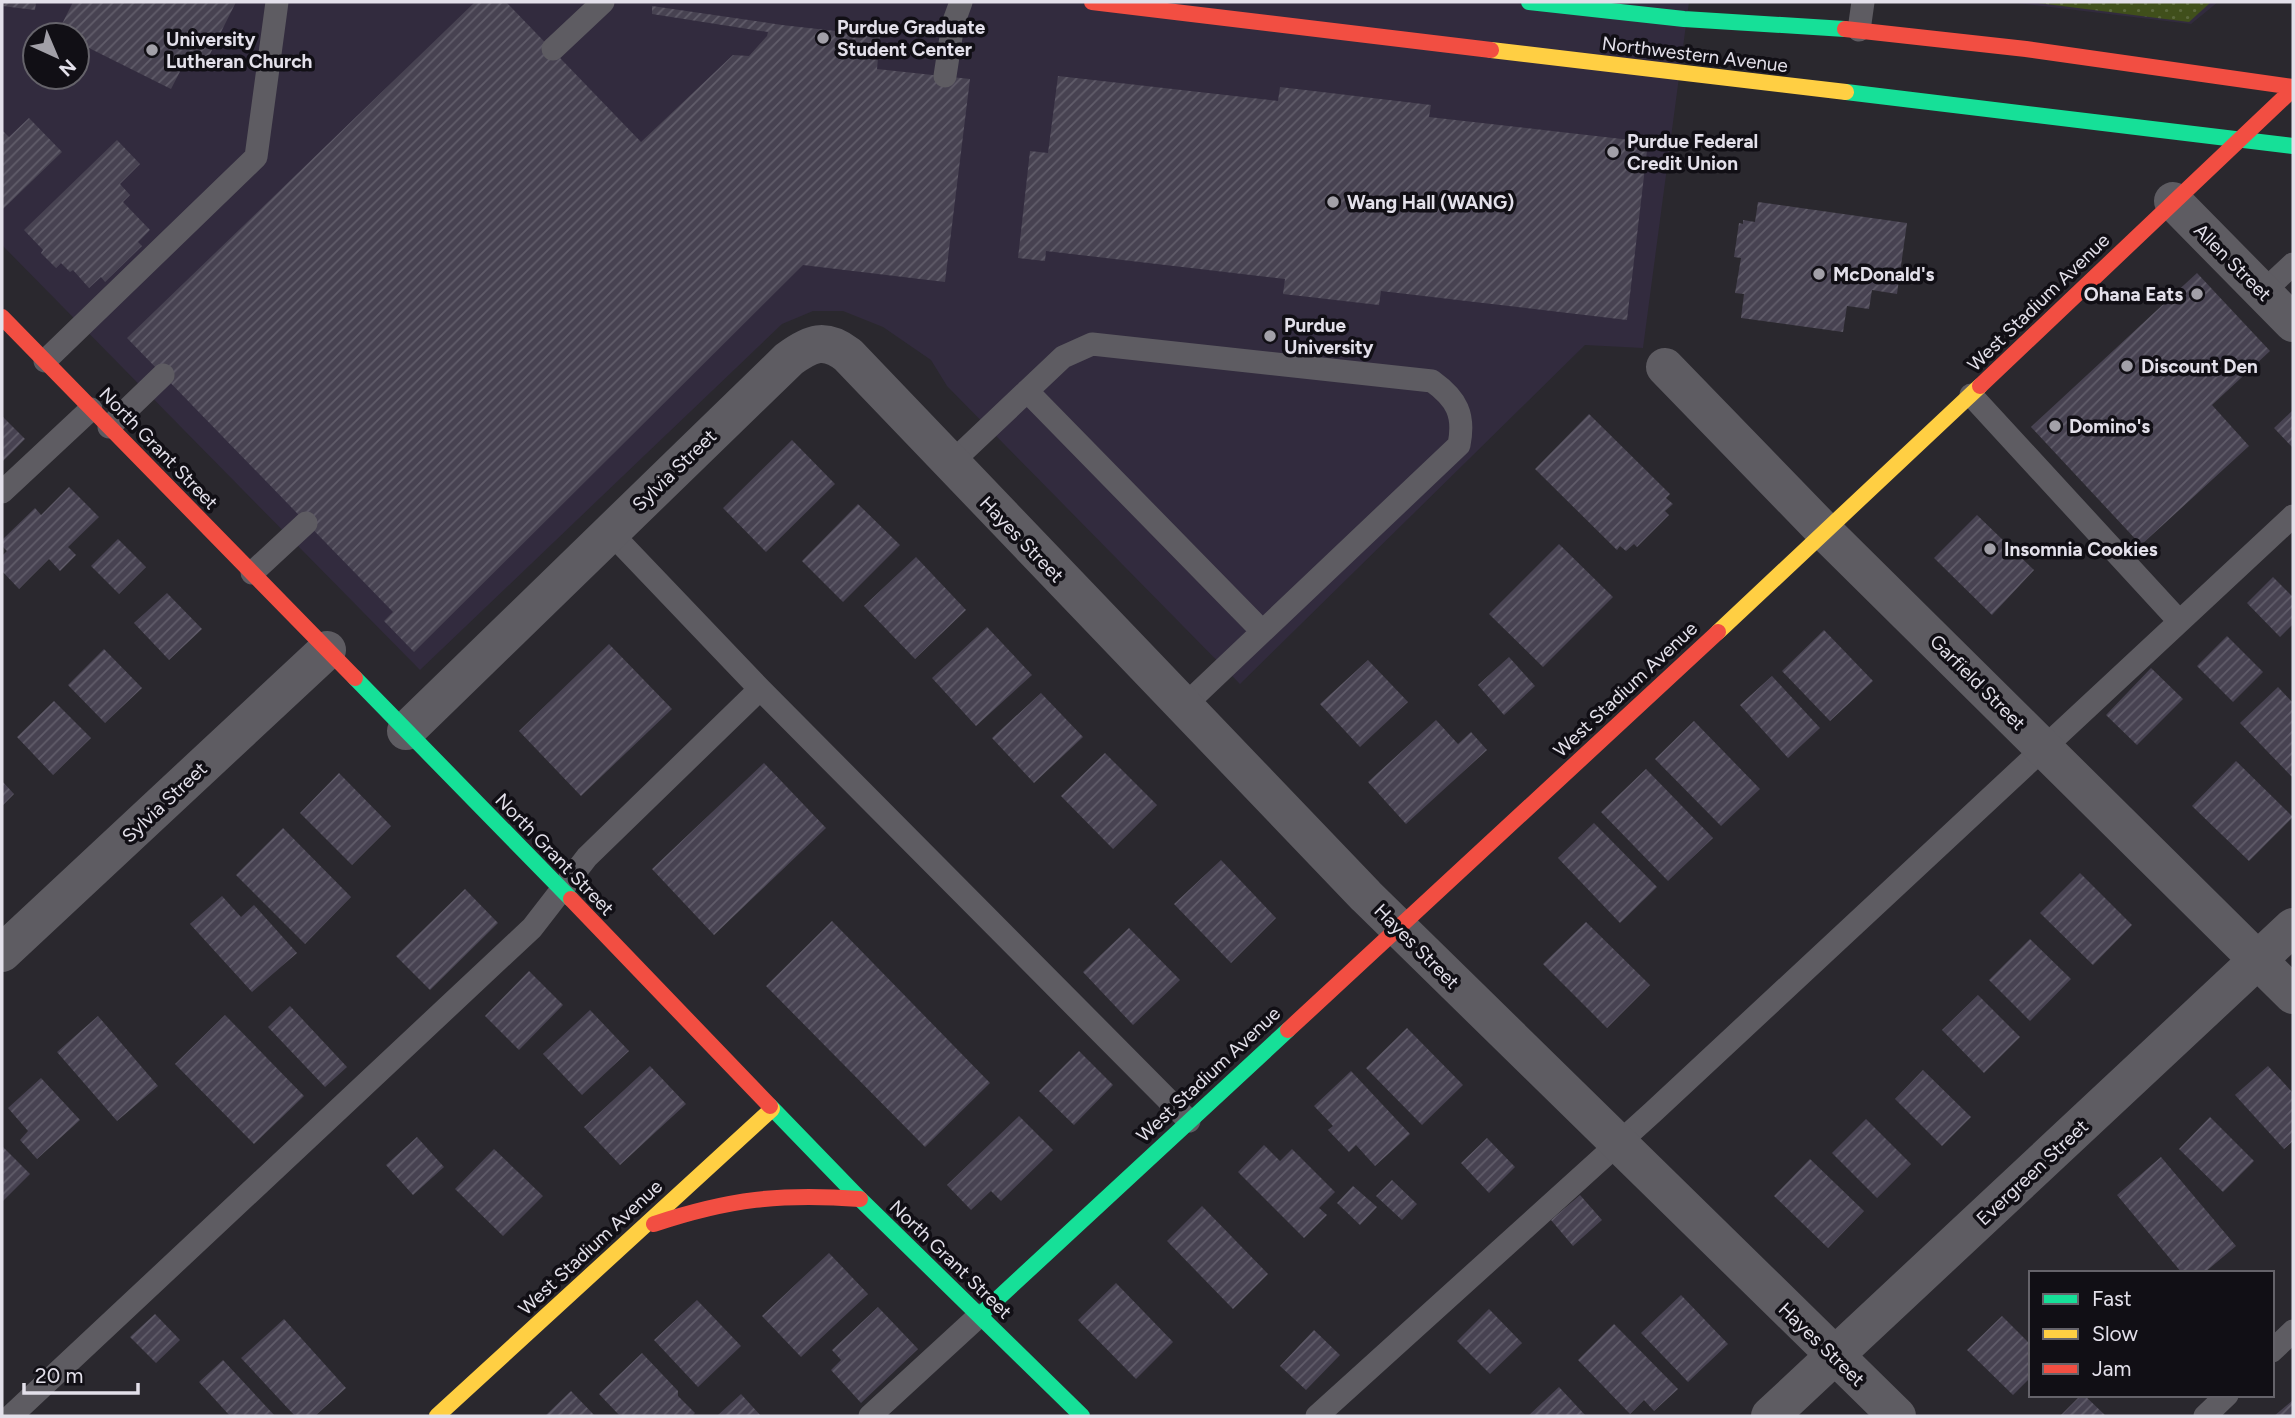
<svg xmlns="http://www.w3.org/2000/svg" width="2295" height="1418" viewBox="0 0 2295 1418" font-family="Figtree,sans-serif">
	<style>
		.built { fill: #322b3e; fill-rule: evenodd }
		.grass { fill: url(#grass-dots) }
		.building { fill: url(#building-hatch) }
		.lines { fill: none; stroke-linecap: round; stroke-linejoin: round }
		.lane { stroke: #5e5c62; stroke-width: 23 }
		.street { stroke: #5e5c62; stroke-width: 38 }
		.fast { stroke: #16e098; stroke-width: 16 }
		.slow { stroke: #ffcf43; stroke-width: 16 }
		.jam { stroke: #f24e42; stroke-width: 16 }
		.poi-dot { fill: #a2a0a8; stroke: #110f15; stroke-width: 2.5 }
		.labels { text-anchor: middle; stroke-width: 7; stroke-linejoin: round; paint-order: stroke }
		.poi-label { font-size: 19px; font-weight: bold; fill: #e3e0ea; stroke: #110f15; text-anchor: start }
		.street-label { font-size: 19px; fill: #e3e0ea; stroke: #110f15 }
	</style>
	<defs>
		<pattern id="grass-dots" width="8" height="8" patternUnits="userSpaceOnUse" patternTransform="scale(1.75)"><rect width="8" height="8" fill="#404f1b"/><path d="M2 2h.1M6 6h.1" fill="none" stroke="#5b683c" stroke-width="1.8" stroke-linecap="round"/></pattern>
		<pattern id="building-hatch" width="6" height="6" patternUnits="userSpaceOnUse" patternTransform="scale(1.75)"><rect width="6" height="6" fill="#474251"/><path d="M-1 1l2-2M0 6l6-6M5 7l2-2" fill="none" stroke="#615d6a"/></pattern>
	</defs>
	<rect width="100%" height="100%" fill="#2a282e"/>
	<path class="built" d="M2,2H1689L1643,348L1585,345L1240,684L947,386L931,360L883,327L843,311H813L782,324L420,670L2,245ZM35,35H77V77H35Z
		M2009,2H2218L2191,24Z"/>
	<path class="grass" d="M2030,2H2211L2189,22Z"/>
	<path class="building" d="M2,2H36L35,10L2,6Z
		M73,2H236L204,66L187,58L171,89L77,42V35H63L58,32Z
		M475,2H506L641,142L733,55L749,56L767,36L768,32L652,14V6L782,25L880,36L877,69L970,79L945,282L803,265L414,652L384,621L393,612L127,338Z
		M1058,76L1278,101L1280,87L1431,105L1429,117L1648,142L1627,320L1381,291L1379,305L1283,294L1285,279L1046,251L1045,261L1018,258L1030,151L1048,153Z
		M29,118L62,152L3,209L2,130L9,137Z
		M117,140L140,164L120,184L130,195L123,202L150,230L138,242L142,246L105,282L101,277L89,288L73,270L70,272L61,263L56,268L41,253L43,250L24,230Z
		M1758,202L1907,223L1897,294L1872,290L1869,309L1847,306L1843,332L1741,318L1744,294L1735,293L1741,258L1734,257L1739,223L1743,224V220L1755,222Z
		M2197,273L2270,351L2212,405L2249,446L2141,545L2031,427Z
		M2293,410V448L2274,428Z
		M1589,414L1670,494L1666,498L1673,504L1665,511L1669,515L1637,547L1634,544L1626,551L1620,546L1617,550L1535,469Z
		M2,416L25,439L2,462Z
		M792,440L835,484L766,552L723,508Z
		M69,487L99,517L68,547L76,555L60,571L49,559L19,589L2,571V556L7,551L2,546V540L35,508L41,515Z
		M858,504L900,545L843,602L802,561Z
		M1977,515L2034,570L1992,615L1934,558Z
		M118,539L146,567L119,594L91,566Z
		M1559,544L1613,597L1543,667L1489,614Z
		M916,557L966,610L915,659L864,606Z
		M2273,577L2293,597V624L2280,637L2247,603Z
		M167,593L202,629L169,660L134,623Z
		M987,627L1032,675L976,726L932,678Z
		M1824,630L1873,681L1830,721L1782,671Z
		M2227,636L2263,672L2233,702L2197,666Z
		M609,644L672,709L581,796L519,731Z
		M104,649L142,688L105,723L68,685Z
		M1509,657L1535,686L1504,715L1478,685Z
		M1368,660L1408,702L1360,747L1320,704Z
		M2151,668L2183,699L2137,745L2106,715Z
		M1772,676L1820,728L1788,758L1740,705Z
		M2278,687L2293,703V778L2240,723Z
		M1041,693L1083,737L1034,783L992,738Z
		M54,701L91,738L53,775L17,737Z
		M1436,720L1458,744L1471,732L1487,750L1406,824L1368,782Z
		M1694,721L1760,789L1721,826L1655,759Z
		M1105,753L1157,805L1113,849L1061,796Z
		M2236,761L2293,817L2249,861L2192,806Z
		M764,763L826,828L714,935L652,869Z
		M1646,769L1713,838L1668,881L1601,812Z
		M339,773L391,826L352,865L300,813Z
		M2,781L14,794L2,806Z
		M1594,823L1657,887L1620,923L1558,858Z
		M283,828L351,897L305,944L236,875Z
		M1221,860L1276,918L1231,963L1174,904Z
		M2080,873L2132,925L2093,965L2040,913Z
		M465,889L498,923L430,990L396,956Z
		M222,896L241,917L254,905L297,953L252,992L190,924Z
		M832,921L990,1083L925,1147L766,986Z
		M1586,922L1650,985L1607,1028L1543,964Z
		M1129,928L1180,980L1133,1025L1083,972Z
		M2030,939L2071,979L2030,1021L1989,980Z
		M529,971L563,1005L519,1050L485,1016Z
		M1978,995L2020,1037L1984,1073L1942,1030Z
		M290,1006L347,1067L325,1087L268,1027Z
		M590,1010L629,1051L582,1095L543,1054Z
		M225,1015L304,1096L254,1144L175,1064Z
		M98,1016L158,1086L117,1121L57,1052Z
		M1407,1028L1463,1085L1422,1125L1366,1068Z
		M1079,1051L1113,1085L1074,1125L1039,1091Z
		M650,1066L686,1104L620,1165L584,1127Z
		M2268,1066L2293,1093V1141L2284,1149L2235,1095Z
		M1923,1070L1971,1117L1942,1146L1895,1099Z
		M1351,1071L1410,1134L1375,1166L1356,1145L1349,1152L1328,1130L1333,1126L1314,1106Z
		M41,1078L80,1120L37,1159L20,1140L28,1131L8,1108Z
		M1019,1116L1053,1150L1001,1201L991,1191L971,1210L947,1185Z
		M2210,1117L2254,1161L2223,1192L2179,1149Z
		M1866,1119L1911,1164L1877,1198L1832,1153Z
		M417,1137L444,1167L413,1195L386,1165Z
		M1487,1138L1515,1167L1489,1193L1461,1163Z
		M1264,1145L1280,1161L1292,1149L1335,1192L1319,1208L1327,1215L1304,1238L1238,1172Z
		M2,1146L30,1174L2,1202Z
		M494,1149L543,1196L503,1236L455,1189Z
		M2161,1157L2236,1246L2204,1273H2182L2117,1195Z
		M1810,1159L1864,1211L1828,1248L1774,1196Z
		M1392,1180L1417,1204L1402,1220L1376,1196Z
		M1353,1186L1377,1207L1360,1225L1337,1203Z
		M1580,1195L1602,1220L1573,1246L1551,1220Z
		M1202,1206L1268,1274L1233,1309L1167,1241Z
		M829,1253L868,1294L801,1357L762,1316Z
		M1116,1283L1173,1342L1136,1379L1078,1320Z
		M1681,1295L1728,1344L1688,1382L1641,1333Z
		M697,1300L741,1346L698,1387L654,1340Z
		M878,1307L918,1349L861,1403L831,1370L841,1360L832,1350Z
		M1489,1309L1522,1343L1490,1374L1457,1341Z
		M155,1314L180,1340L156,1363L130,1337Z
		M2002,1316L2031,1345V1377L2013,1395L1967,1350Z
		M284,1319L346,1388L315,1416H295L241,1358Z
		M1614,1324L1678,1389L1654,1411L1644,1400L1630,1414L1578,1360Z
		M1314,1330L1340,1355L1306,1390L1280,1366Z
		M642,1353L678,1391V1396L695,1413L692,1416H620L599,1394Z
		M223,1360L275,1416H230L199,1382Z
		M1559,1387L1586,1416H1528Z
		M571,1391L595,1416H545Z
		M741,1394L761,1416H717Z
		M2081,1395H2084L2106,1416H2060Z
		M2293,1400V1416H2274Z"/>
	<g class="lines">
		<path class="lane" d="M1859,30L1863,2
			M553,49L603,2
			M945,76L953,24L961,2
			M2262,293L2293,264
			M45,361L256,157L277,2
			M1027,391L1262,631
			M1971,395L2179,621
			M109,427L163,375
			M950,464L1063,357L1092,344L1432,381C1457,399 1465,415 1459,445L1183,707
			M2,492L91,409
			M610,532L760,689L1189,1121
			M252,573L306,523
			M2272,1351L2293,1331
			M11,1416L532,928L587,857L760,689
			M870,1416L980,1315
			M1317,1416L1653,1112L2293,516
			M2205,1416L2227,1395"/>
		<path class="street" d="M2173,201L2293,323
			M1665,367L1825,532L2293,995
			M406,731L789,359C811,343 825,337 848,355L1366,896L1897,1416
			M2,953L327,650
			M1770,1416L2293,927"/>
		<path class="fast" d="M1529,2L1684,19L1845,29
			M1846,92L2293,146
			M355,678L571,899
			M770,1106L860,1199L1082,1416
			M980,1315L1288,1030"/>
		<path class="slow" d="M1491,50L1846,92
			M1718,632L1980,386
			M437,1416L772,1109"/>
		<path class="jam" d="M1092,2L1491,50
			M1845,29L2026,49L2293,87
			M2,317L355,678
			M1980,386L2293,89
			M571,899L770,1106
			M1288,1030L1718,632
			M654,1224C729,1199 781,1193 860,1199"/>
	</g>
	<g class="poi-dot">
		<circle cx="823" cy="38" r="7"/>
		<circle cx="152" cy="50" r="7"/>
		<circle cx="1613" cy="152" r="7"/>
		<circle cx="1333" cy="202" r="7"/>
		<circle cx="1819" cy="274" r="7"/>
		<circle cx="2197" cy="294" r="7"/>
		<circle cx="1270" cy="336" r="7"/>
		<circle cx="2127" cy="366" r="7"/>
		<circle cx="2055" cy="426" r="7"/>
		<circle cx="1990" cy="549" r="7"/>
	</g>
	<g class="labels">
		<g class="poi-label">
			<text x="837" y="34">Purdue Graduate<tspan x="837" dy="22">Student Center</tspan></text>
			<text x="166" y="46">University<tspan x="166" dy="22">Lutheran Church</tspan></text>
			<text x="1627" y="148">Purdue Federal<tspan x="1627" dy="22">Credit Union</tspan></text>
			<text x="1347" y="209">Wang Hall (WANG)</text>
			<text x="1833" y="281">McDonald's</text>
			<text x="2183" y="301" text-anchor="end">Ohana Eats</text>
			<text x="1284" y="332">Purdue<tspan x="1284" dy="22">University</tspan></text>
			<text x="2141" y="373">Discount Den</text>
			<text x="2069" y="433">Domino's</text>
			<text x="2004" y="556">Insomnia Cookies</text>
		</g>
		<g class="street-label">
			<text transform="translate(1695 54) rotate(7)" y="7">Northwestern Avenue</text>
			<text transform="translate(2233 262) rotate(45)" y="7">Allen Street</text>
			<text transform="translate(2038 302) rotate(-44)" y="7">West Stadium Avenue</text>
			<text transform="translate(159 448) rotate(46)" y="7">North Grant Street</text>
			<text transform="translate(674 470) rotate(-44)" y="7">Sylvia Street</text>
			<text transform="translate(1022 539) rotate(46)" y="7">Hayes Street</text>
			<text transform="translate(1978 682) rotate(45)" y="7">Garfield Street</text>
			<text transform="translate(1625 689) rotate(-43)" y="7">West Stadium Avenue</text>
			<text transform="translate(164 802) rotate(-43)" y="7">Sylvia Street</text>
			<text transform="translate(555 854) rotate(46)" y="7">North Grant Street</text>
			<text transform="translate(1417 946) rotate(45)" y="7">Hayes Street</text>
			<text transform="translate(1208 1074) rotate(-43)" y="7">West Stadium Avenue</text>
			<text transform="translate(2032 1172) rotate(-43)" y="7">Evergreen Street</text>
			<text transform="translate(590 1247) rotate(-43)" y="7">West Stadium Avenue</text>
			<text transform="translate(951 1259) rotate(44)" y="7">North Grant Street</text>
			<text transform="translate(1822 1344) rotate(44)" y="7">Hayes Street</text>
		</g>
	</g>
	<rect width="2295" height="1418" fill="none" stroke="#e3e0ea" stroke-width="7"/>
	<rect x="2029" y="1271" width="245" height="126" fill="#110f15" stroke="#65636a" stroke-width="2"/>
	<rect x="2043" y="1294" width="35" height="10" fill="#16e098" stroke="#65636a" stroke-width="2"/>
	<text x="2092" y="1306" font-size="21" fill="#e3e0ea">Fast</text>
	<rect x="2043" y="1329" width="35" height="10" fill="#ffcf43" stroke="#65636a" stroke-width="2"/>
	<text x="2092" y="1341" font-size="21" fill="#e3e0ea">Slow</text>
	<rect x="2043" y="1364" width="35" height="10" fill="#f24e42" stroke="#65636a" stroke-width="2"/>
	<text x="2092" y="1376" font-size="21" fill="#e3e0ea">Jam</text>
	<g transform="translate(56 56) rotate(136)"><circle r="33" fill="#110f15" stroke="#65636a" stroke-width="2"/>
	<path d="M0-5L12 26L0 18L-12 26Z" fill="#a2a0a8"/>
	<text y="-10" font-size="19" font-weight="bold" text-anchor="middle" fill="#e3e0ea">N</text>
	</g>
	<path d="M24 1383v10h114v-10" fill="none" stroke="#e3e0ea" stroke-width="3.5"/>
	<text x="35" y="1383" font-size="21" fill="#e3e0ea" stroke="#110f15" stroke-width="5" paint-order="stroke">20 m</text>
</svg>
